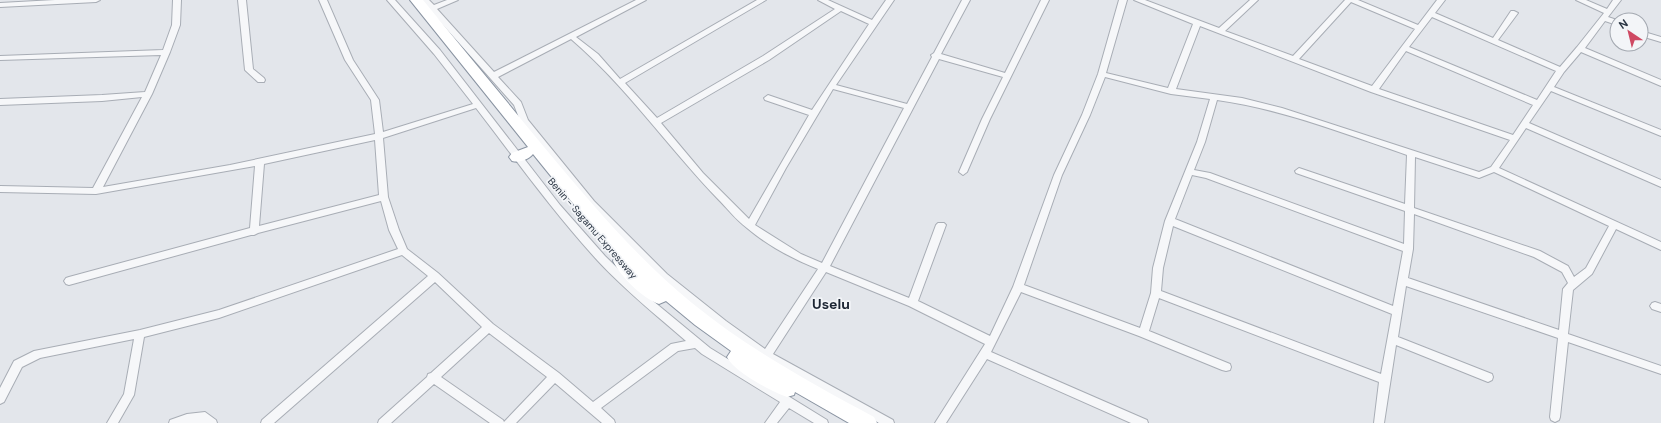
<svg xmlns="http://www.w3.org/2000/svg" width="1661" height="423" viewBox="0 0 1661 423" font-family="'DM Sans',sans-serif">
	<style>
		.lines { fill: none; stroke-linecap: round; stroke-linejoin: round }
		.street-casing { stroke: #a8adb5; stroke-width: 2 }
		.highway-casing { stroke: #8a94a2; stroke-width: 2 }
		.street { fill: #f6f7f9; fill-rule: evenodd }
		.highway { fill: #fff; fill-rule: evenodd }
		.labels { text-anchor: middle; stroke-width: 3.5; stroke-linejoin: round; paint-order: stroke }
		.street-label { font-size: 10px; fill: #2a3543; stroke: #f3f5f8 }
		.district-label { font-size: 14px; font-weight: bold; fill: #1d2634; stroke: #f3f5f8 }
	</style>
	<rect width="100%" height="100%" fill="#e3e6eb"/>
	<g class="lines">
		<g class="street-casing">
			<path id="street" d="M55,0H100L96,2L0,7V3Z
				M173,0H181L180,25L170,52L152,94L103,187L230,165L375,134L371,100L345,60L319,0H327L353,60L379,100L383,132L473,104L434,54L387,0H395L440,50L560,205L605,256L641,291L710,348L827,420L828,423H814L789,408L777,423H765L780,402L702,354L695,348L678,351L601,408L614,420L615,423H602L555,383L516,423H490L434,384L391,423H378L379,420L427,377L428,374L431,373L482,327L435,282L274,423H261L262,420L428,276L402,255L219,318L144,337L134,395L118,423H107L124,394L134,339L40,358L22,367L4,402L0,404V388L14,361L34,351L140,330L219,310L398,249L389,230L381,201L258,233L254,235H251L69,285L66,284L64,281L66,278L69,277L250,228L255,166L96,194L0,192V186L93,188L142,97L102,101L0,105V99L102,95L145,92L161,55L0,60V56L163,50L172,25ZM476,108C516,160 554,213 598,261C625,290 656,315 686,341L671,344L593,402L559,373L493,324L438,273L407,249L399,230L388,197L383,138ZM375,140L379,195L259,226L264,164ZM489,333L547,377L504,422L503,420L441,377Z
				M238,0H246L253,69L264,78L265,80L264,82H258L245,70Z
				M421,0H429L434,5L447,0H458L437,9L494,72L636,0H646L576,37L598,54L620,79L757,0H766L625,83L657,118L763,56L835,9L818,0H828L872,20L886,0H894L836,85L907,104L932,57L931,55L934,53L962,0H970L941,54L1005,73L1041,0H1049L990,119L967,172L963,175L959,172L982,119L1003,77L939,59L830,266L909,298L936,225L938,223H944L946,225L918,301L990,336L1013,287L1054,175L1082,115L1098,74L1119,0H1127L1106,73L1168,88L1193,24L1134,0H1145L1219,28L1250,0H1258L1225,31L1293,56L1345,0H1358L1418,25L1437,0H1445L1435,13L1493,38L1511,11H1514L1518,13L1498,40L1560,67L1577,47L1604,13L1576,0H1586L1607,9L1613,0H1621L1608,17L1617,20V25L1605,21L1585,48L1661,80V86L1581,52L1564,72L1554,87L1661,130V136L1551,91L1529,123L1661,180V187L1526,128L1499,168L1661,242V250L1616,229L1592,274L1573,290L1568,334L1661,366V374L1568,342L1560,417L1559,420L1555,422L1551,420L1550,417L1558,338L1406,286L1398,337L1492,374L1493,377L1492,380L1488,382L1396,345L1384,423H1374L1379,382L1159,298L1149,331L1230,364L1231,367L1230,370L1226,371L1222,370L1139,336L1021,292L991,352L1147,420L1148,423H1131L987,359L946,423H935L985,344L909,306L826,272L773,354L893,420L894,423H879L759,356L718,327L661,280L588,205L521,123L514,105ZM1351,2L1415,29L1372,86L1299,59ZM841,11L869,24L812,110L768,95L764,98L765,100L809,115L749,219L703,173L661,123L769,60ZM1432,17L1556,71L1537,100L1409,47ZM1200,26L1371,92L1510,140L1491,167L1479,172L1282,108L1242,98L1176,89ZM571,39C626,86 667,146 717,198C727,208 736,220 747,228C767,245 795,260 818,269L765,349L726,321L667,274L594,201L528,120L521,102L498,77ZM1406,51L1533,105L1513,135L1379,89ZM1105,77L1171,94L1210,99L1197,142L1165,221L1153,268L1151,293L1140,328L1024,285L1062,175L1090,115ZM833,89L904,108L822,263L801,254L755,225L786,168ZM1217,100C1282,109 1345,134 1407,155L1405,204L1302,169L1299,168L1295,171L1296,173L1405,211L1404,244L1210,173L1194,170L1205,142ZM1415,157L1479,178L1494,172L1609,226L1586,268L1574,277L1568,266L1540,251L1414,208ZM1192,175L1206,178L1403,251L1393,306L1175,219ZM1414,214L1534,257L1562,272L1568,283L1563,289L1559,330L1408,278L1413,249ZM1173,226L1392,314L1381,374L1161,291L1163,268Z
				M1641,31L1661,37V42L1641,36Z
				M1655,302L1661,304V312L1652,309L1650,306L1652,303Z
				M205,412L216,420L217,423H169L170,420L187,414Z"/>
		</g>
		<g class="highway-casing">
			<path id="highway" d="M410,0H423C463,49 504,98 544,147C590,202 636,257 692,303C747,348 811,383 874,417L877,423H849L795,392L794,395L787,397C771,391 734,372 727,357L731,351L695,325L666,301L659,304C642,298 621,277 613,261L615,256L619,255L580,212L533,154C528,160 519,163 512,161L509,157L512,153L528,147Z"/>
		</g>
		<use href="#street" class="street"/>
		<use href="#highway" class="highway"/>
	</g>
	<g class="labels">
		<g class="street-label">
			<text transform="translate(593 228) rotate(49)" y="4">Benin - Sagamu Expressway</text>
		</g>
		<g class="district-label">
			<text x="831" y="309">Uselu</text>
		</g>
	</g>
	<g transform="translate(1629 32) rotate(325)"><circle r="19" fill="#f3f5f8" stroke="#a3a8b0"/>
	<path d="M0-3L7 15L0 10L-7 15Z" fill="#cf4963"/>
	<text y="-6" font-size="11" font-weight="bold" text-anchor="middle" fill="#2a3543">N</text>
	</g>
</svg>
